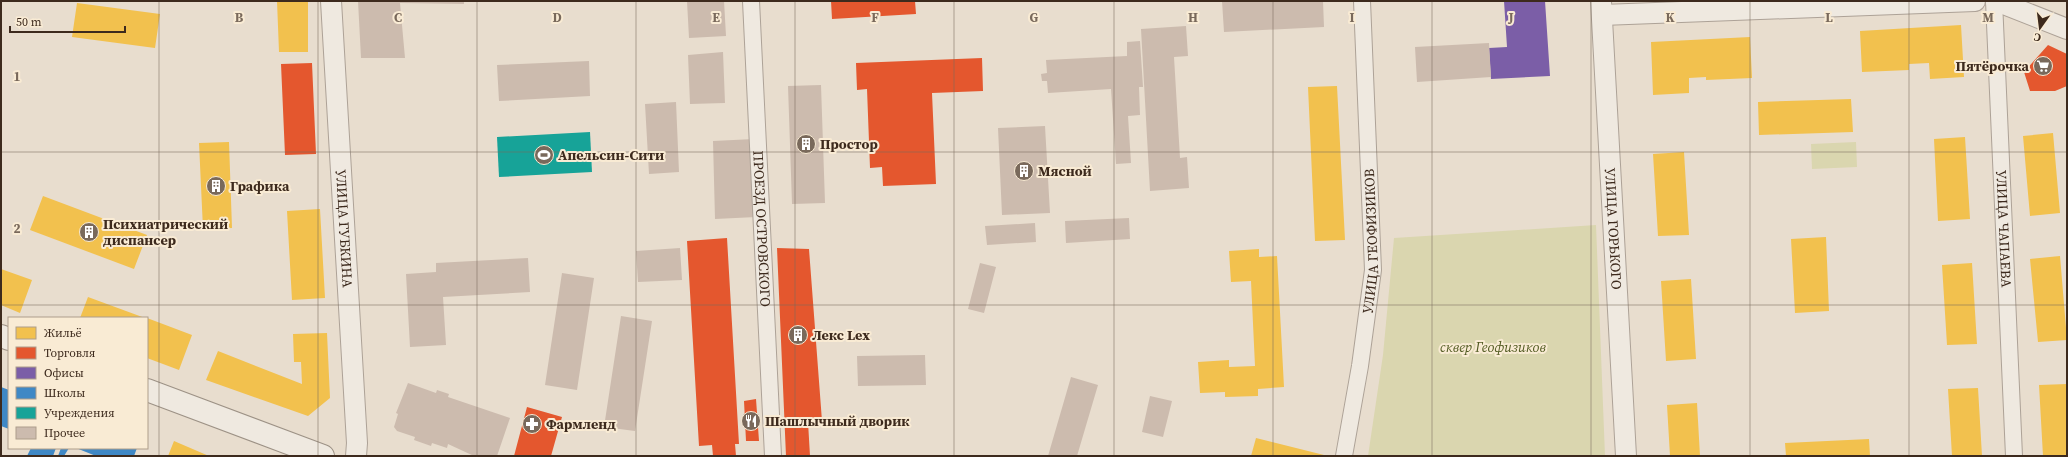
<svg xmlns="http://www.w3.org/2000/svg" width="2068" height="457" viewBox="0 0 2068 457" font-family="'Source Serif 4',serif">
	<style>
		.green { fill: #dad6af }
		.homes { fill: #f2c14e }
		.shops { fill: #e4572e }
		.offices { fill: #7b5ea7 }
		.schools { fill: #3f88c5 }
		.public { fill: #17a398 }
		.building { fill: #ccbbae }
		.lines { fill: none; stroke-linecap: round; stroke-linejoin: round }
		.minor-casing { stroke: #ada297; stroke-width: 18 }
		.tertiary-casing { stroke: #ada297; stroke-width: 22 }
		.secondary-casing { stroke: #9d9286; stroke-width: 24 }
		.minor { stroke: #efe9e0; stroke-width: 16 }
		.tertiary { stroke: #efe9e0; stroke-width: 20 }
		.secondary { stroke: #efe9e0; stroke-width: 22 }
		.grid { fill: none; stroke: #79695b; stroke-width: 1; stroke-opacity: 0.55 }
		.labels { text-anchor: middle; stroke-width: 4; stroke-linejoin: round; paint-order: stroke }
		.poi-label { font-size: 14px; font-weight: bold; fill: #3d2a1d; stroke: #f9ebd4; text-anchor: start }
		.street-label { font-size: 14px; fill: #3d2a1d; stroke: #f9ebd4 }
		.park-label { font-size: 14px; font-style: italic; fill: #525b22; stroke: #f9ebd4 }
		.grid-label { font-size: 13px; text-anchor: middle; font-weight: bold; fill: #79695b; stroke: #f9ebd4; stroke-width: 4; stroke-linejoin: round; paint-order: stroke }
	</style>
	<rect width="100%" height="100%" fill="#e8ddce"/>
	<path class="green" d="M1856,142L1857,167L1812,169L1811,144Z
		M1596,225L1605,456H1368L1383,355L1394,238Z"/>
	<path class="homes" d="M277,1H308V52H279Z
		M77,3L160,14L155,48L72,37Z
		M1961,25L1964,77L1930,79L1929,63L1909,64V70L1862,72L1860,31Z
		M1750,37L1752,78L1706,80V77L1689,78V93L1653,95L1651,42Z
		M1337,86L1345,240L1315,241L1308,87Z
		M1851,99L1853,132L1759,135L1758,102Z
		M2053,133L2060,213L2030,216L2023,136Z
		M1965,137L1970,219L1938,221L1934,139Z
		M229,142L232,228L203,229L199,143Z
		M1684,152L1689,235L1658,236L1653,154Z
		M43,196L147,235L134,269L30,230Z
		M320,209L325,298L292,300L287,211Z
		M1826,237L1829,311L1795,313L1791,239Z
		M1259,249V257L1277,256L1284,387L1258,389V396L1225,397V392L1200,393L1198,362L1229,360V367L1255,366L1251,281L1231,282L1229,251Z
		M2060,256L2067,340L2038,342L2030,259Z
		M1972,263L1977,344L1947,345L1942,265Z
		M1,269L32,280L20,313L1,305Z
		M1691,279L1696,359L1666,361L1661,281Z
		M88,297L145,318H80Z
		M147,318L192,335L179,370L147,358Z
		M327,333L330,398L308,416L206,380L218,351L302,384L301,362H294L293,334Z
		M2067,384V456H2043L2039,385Z
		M1978,388L1982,456H1952L1948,389Z
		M1697,403L1700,456H1670L1667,405Z
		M1256,438L1324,455V456H1251Z
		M1869,439L1870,456H1786L1785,443Z
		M174,441L209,456H168Z"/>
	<path class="shops" d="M831,1H915L916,14L832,19Z
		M2048,45L2067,54V86L2055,91H2030L2024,72Z
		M982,58L983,91L932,93L936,184L883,186L882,167L870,168L867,89L857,90L856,63Z
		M312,63L316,154L285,155L281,64Z
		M727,238L739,444H735L736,456H713L712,445L699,446L687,241Z
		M777,248L809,249L822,421L808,422L810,456H786Z
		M756,399L759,441H746L744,401Z
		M527,407L562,417L551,456H514Z"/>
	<path class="offices" d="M1504,1H1545L1550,76L1491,79L1489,48L1507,47Z"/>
	<path class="schools" d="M1,387L9,390V429L1,426Z
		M31,448H56L53,456H27Z
		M61,448H69L64,456H58Z
		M76,448H137L134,456H96Z"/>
	<path class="public" d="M590,132L592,172L499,177L497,137Z"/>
	<path class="building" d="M358,1H464V4L400,3L405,58H361Z
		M687,1H724L726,36L689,38Z
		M1222,1H1323L1324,27L1224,32Z
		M1186,26L1188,56L1174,57L1180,158L1187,157L1189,188L1150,191L1141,29Z
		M1140,41L1143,87H1139L1140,115L1128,116L1131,163L1116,164L1111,89L1048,93L1047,81H1042L1041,74L1047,73L1046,60L1127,56V42Z
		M1489,43L1491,77L1417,82L1415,47Z
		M723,52L725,103L690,104L688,55Z
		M589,61L590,96L499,101L497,65Z
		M821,85L825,203L792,204L788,86Z
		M676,102L679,172L649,174L645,104Z
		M1045,126L1050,213L1002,215L998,128Z
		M754,139L756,217L715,219L713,141Z
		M1129,218L1130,239L1066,243L1065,221Z
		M1035,223L1036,242L987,245L985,226Z
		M680,248L682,280L638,282L636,251Z
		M528,258L530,292L443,297L446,345L410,347L406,274L436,272V263Z
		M980,263L996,267L984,313L968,309Z
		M562,273L594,278L577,390L545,385Z
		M621,316L652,321L635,431L604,427Z
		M925,355L926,385L858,386L857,356Z
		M1071,377L1098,385L1077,456H1048Z
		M408,383L436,393L437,390L449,394L448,397L510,418L497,456H474L448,444L447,448L432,443L431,446L414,440L415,437L397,431L394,427L398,414L396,413Z
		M1150,396L1172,401L1163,437L1142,432Z"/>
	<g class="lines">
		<g class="minor-casing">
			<g id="minor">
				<path id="s1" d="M751,1L773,456"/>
				<path id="s2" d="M1994,1L2014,456"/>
				<path id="s3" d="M1344,456L1360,366L1373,270L1362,1"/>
			</g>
		</g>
		<g class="tertiary-casing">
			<g id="tertiary">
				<path id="s4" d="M331,1L357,443L356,456"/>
				<path id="s5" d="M1601,1L1626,456"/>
				<path d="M1996,1L2067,29"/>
				<path d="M1602,15L1975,1"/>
			</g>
		</g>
		<g class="secondary-casing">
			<path id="secondary" d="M1,336L9,339
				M147,390L323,456"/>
		</g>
		<use href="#minor" class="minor"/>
		<use href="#tertiary" class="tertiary"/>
		<use href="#secondary" class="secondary"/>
	</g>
	<path class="grid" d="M159,1V456M318,1V456M477,1V456M636,1V456M795,1V456M954,1V456M1114,1V456M1273,1V456M1432,1V456M1591,1V456M1750,1V456M1909,1V456M1,152H2067M1,305H2067"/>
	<defs>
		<g id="supermarket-disc" transform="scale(1)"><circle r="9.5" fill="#79695b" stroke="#f9ebd4"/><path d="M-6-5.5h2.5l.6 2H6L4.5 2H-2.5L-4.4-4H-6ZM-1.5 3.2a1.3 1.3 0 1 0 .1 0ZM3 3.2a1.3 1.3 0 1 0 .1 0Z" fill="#fff"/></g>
		<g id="building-disc" transform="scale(1)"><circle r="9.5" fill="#79695b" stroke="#f9ebd4"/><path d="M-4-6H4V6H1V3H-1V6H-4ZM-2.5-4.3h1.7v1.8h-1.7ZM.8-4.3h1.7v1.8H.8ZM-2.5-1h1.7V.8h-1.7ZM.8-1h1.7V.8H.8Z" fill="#fff"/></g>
		<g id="stadium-disc" transform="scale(1)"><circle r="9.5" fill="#79695b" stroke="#f9ebd4"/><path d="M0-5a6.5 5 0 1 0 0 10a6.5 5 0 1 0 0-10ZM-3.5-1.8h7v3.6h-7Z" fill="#fff"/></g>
		<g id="restaurant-disc" transform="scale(1)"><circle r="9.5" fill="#79695b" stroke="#f9ebd4"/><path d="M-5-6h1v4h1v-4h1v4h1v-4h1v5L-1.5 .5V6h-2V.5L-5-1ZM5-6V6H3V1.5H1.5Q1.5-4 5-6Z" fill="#fff"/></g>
		<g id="pharmacy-disc" transform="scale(1)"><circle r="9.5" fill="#79695b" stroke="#f9ebd4"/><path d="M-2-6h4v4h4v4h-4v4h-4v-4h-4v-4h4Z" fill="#fff"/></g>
	</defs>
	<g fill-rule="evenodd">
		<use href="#supermarket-disc" x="2043" y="66"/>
		<use href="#building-disc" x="806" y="144"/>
		<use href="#stadium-disc" x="544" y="155"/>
		<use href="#building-disc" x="1024" y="171"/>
		<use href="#building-disc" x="216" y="186"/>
		<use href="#building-disc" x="89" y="232"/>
		<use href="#building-disc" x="798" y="335"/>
		<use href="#restaurant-disc" x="751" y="421"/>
		<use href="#pharmacy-disc" x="532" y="424"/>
	</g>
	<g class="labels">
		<g class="poi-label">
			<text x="2029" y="71" text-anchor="end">Пятёрочка</text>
			<text x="820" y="149">Простор</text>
			<text x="558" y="160">Апельсин-Сити</text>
			<text x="1038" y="176">Мясной</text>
			<text x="230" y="191">Графика</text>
			<text x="103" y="229">Психиатрический<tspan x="103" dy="16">диспансер</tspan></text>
			<text x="812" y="340">Лекс Lex</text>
			<text x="765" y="426">Шашлычный дворик</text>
			<text x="546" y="429">Фармленд</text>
		</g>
		<g class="street-label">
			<text dy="5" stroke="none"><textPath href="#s4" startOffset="228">УЛИЦА ГУБКИНА</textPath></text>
			<text dy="5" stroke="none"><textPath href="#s2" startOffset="228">УЛИЦА ЧАПАЕВА</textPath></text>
			<text dy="5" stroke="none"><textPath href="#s1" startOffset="228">ПРОЕЗД ОСТРОВСКОГО</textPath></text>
			<text dy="5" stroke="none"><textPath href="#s5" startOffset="228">УЛИЦА ГОРЬКОГО</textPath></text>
			<text dy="5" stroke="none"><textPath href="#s3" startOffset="217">УЛИЦА ГЕОФИЗИКОВ</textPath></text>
		</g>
		<g class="park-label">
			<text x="1493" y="352">cквер Геофизиков</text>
		</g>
	</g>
	<g class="grid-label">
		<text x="239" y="22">B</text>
		<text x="398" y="22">C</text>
		<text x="557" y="22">D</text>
		<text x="716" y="22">E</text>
		<text x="875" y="22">F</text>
		<text x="1034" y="22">G</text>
		<text x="1193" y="22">H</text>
		<text x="1352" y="22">I</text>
		<text x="1511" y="22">J</text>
		<text x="1670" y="22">K</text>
		<text x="1829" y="22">L</text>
		<text x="1988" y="22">M</text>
		<text x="17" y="81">1</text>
		<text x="17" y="233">2</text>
	</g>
	<rect width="2068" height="457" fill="none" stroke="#3d2a1d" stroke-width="4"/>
	<rect x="8" y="317" width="140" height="132" fill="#f9ebd4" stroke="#ae9e8b"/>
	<rect x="16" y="327" width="20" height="12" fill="#f2c14e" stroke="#ae9e8b"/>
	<text x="44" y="337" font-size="12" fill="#3d2a1d">Жильё</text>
	<rect x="16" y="347" width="20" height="12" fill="#e4572e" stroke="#ae9e8b"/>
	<text x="44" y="357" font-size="12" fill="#3d2a1d">Торговля</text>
	<rect x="16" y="367" width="20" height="12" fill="#7b5ea7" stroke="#ae9e8b"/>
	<text x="44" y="377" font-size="12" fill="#3d2a1d">Офисы</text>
	<rect x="16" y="387" width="20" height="12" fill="#3f88c5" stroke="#ae9e8b"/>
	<text x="44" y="397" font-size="12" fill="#3d2a1d">Школы</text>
	<rect x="16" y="407" width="20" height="12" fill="#17a398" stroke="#ae9e8b"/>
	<text x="44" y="417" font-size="12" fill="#3d2a1d">Учреждения</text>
	<rect x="16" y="427" width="20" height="12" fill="#ccbbae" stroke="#ae9e8b"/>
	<text x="44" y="437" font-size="12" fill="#3d2a1d">Прочее</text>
	<g transform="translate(2040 28) rotate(194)" stroke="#f9ebd4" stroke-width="3" paint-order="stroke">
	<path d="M0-3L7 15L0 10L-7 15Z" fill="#3d2a1d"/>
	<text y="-6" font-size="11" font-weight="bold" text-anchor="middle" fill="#3d2a1d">С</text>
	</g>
	<path d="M10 26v6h115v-6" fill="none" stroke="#3d2a1d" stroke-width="2"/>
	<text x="16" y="26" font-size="12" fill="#3d2a1d" stroke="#f9ebd4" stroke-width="3" paint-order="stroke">50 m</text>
</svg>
